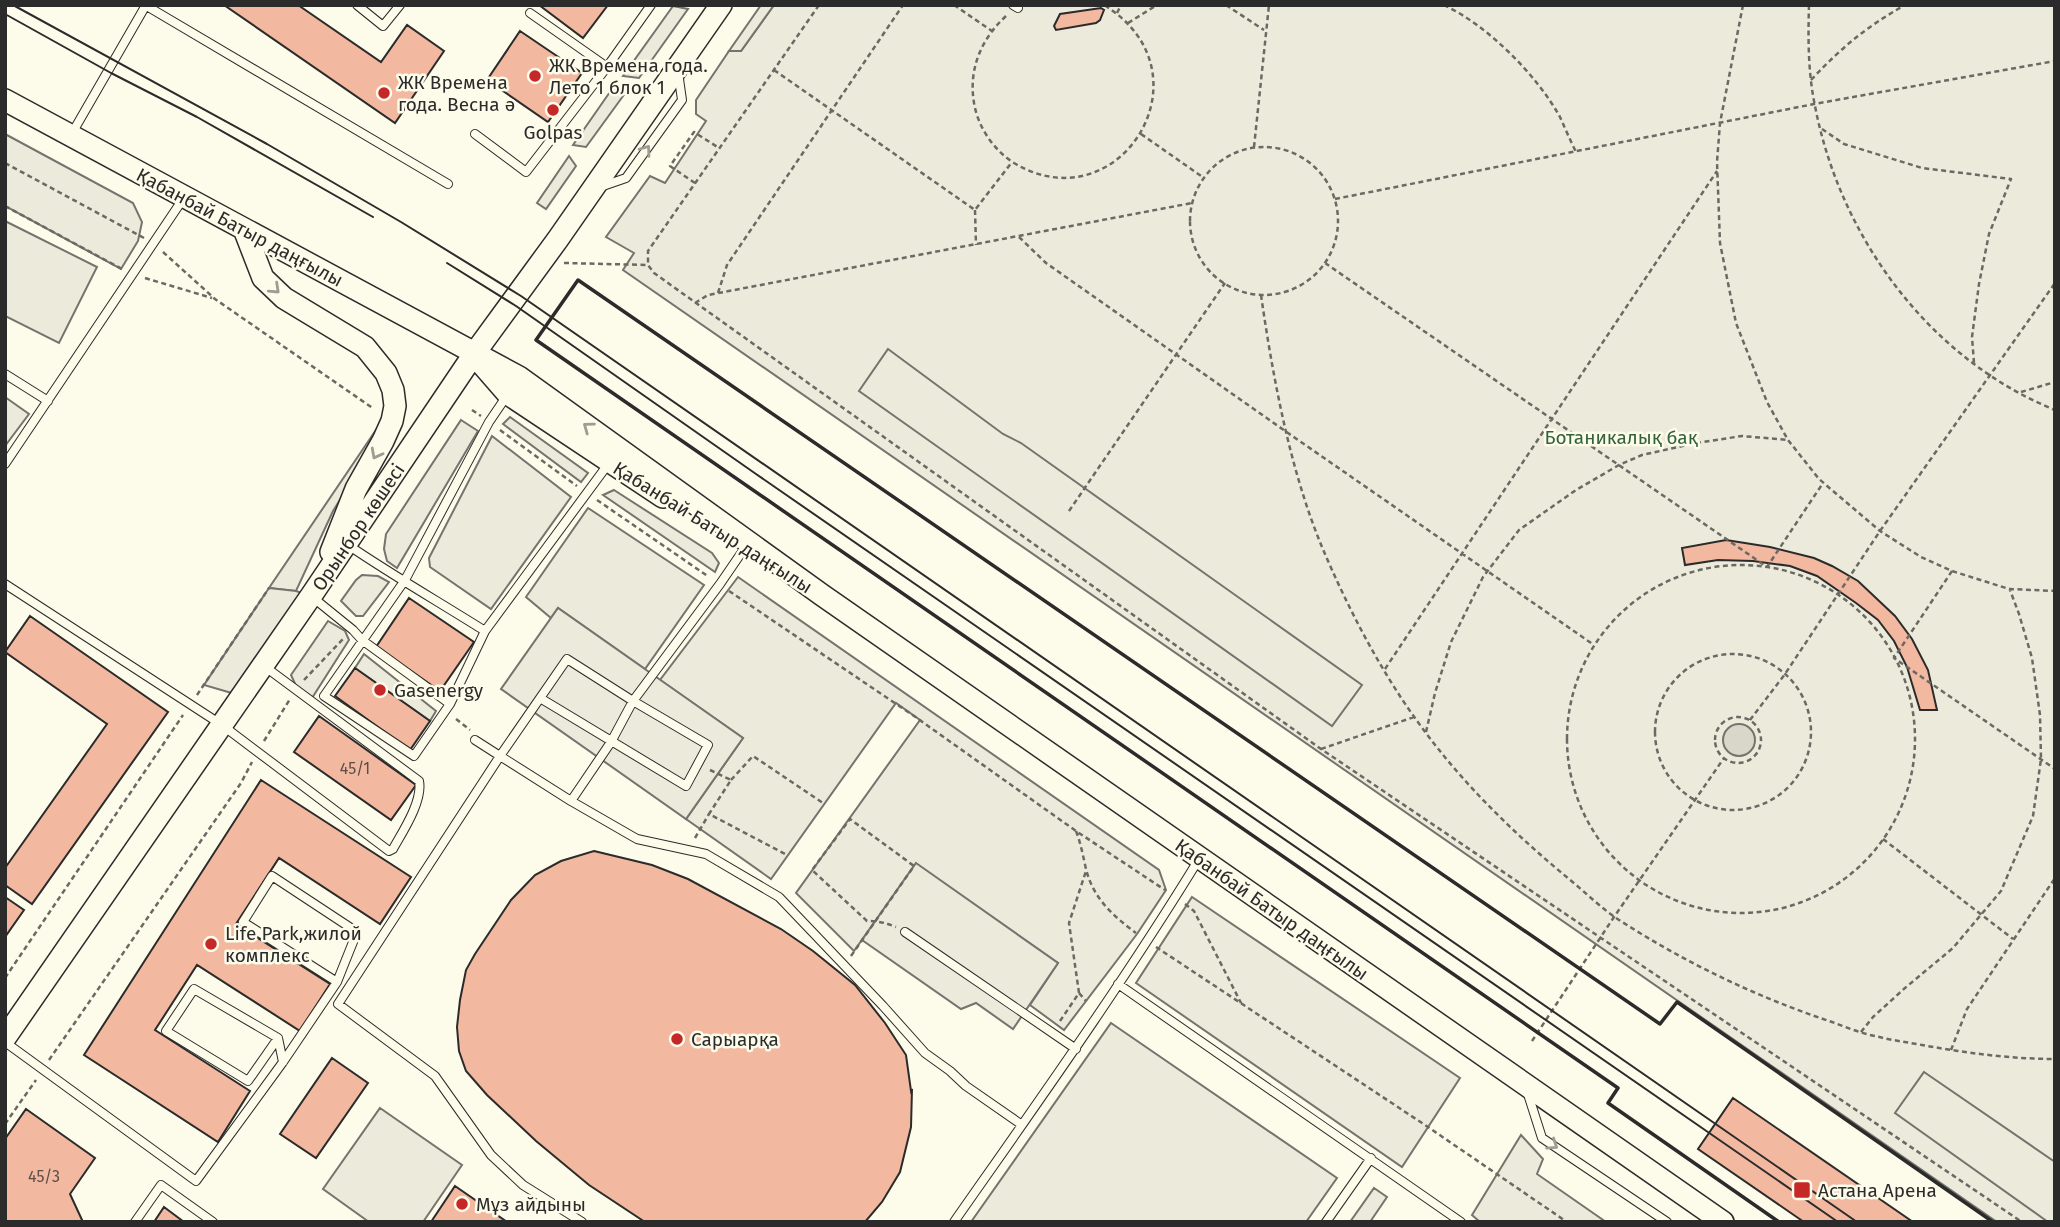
<svg xmlns="http://www.w3.org/2000/svg" width="2060" height="1227" viewBox="0 0 2060 1227" font-family="'Fira Sans',sans-serif">
	<style>
		.green { fill: #ecebdb; stroke: #74746e; stroke-width: 2 }
		.parking { fill: #eceadb; stroke: #74746e; stroke-width: 2 }
		.water { fill: #d8d7c9; stroke: #74746e; stroke-width: 2 }
		.building { fill: #f2b8a0; stroke: #2b2b2b; stroke-width: 2 }
		.lines { fill: none; stroke-linecap: round; stroke-linejoin: round }
		.lane-casing { stroke: #2b2b2b; stroke-width: 10 }
		.secondary-casing { stroke: #2b2b2b; stroke-width: 24 }
		.path { stroke: #6a6964; stroke-width: 2.5; stroke-dasharray: 5 3.5; stroke-linecap: butt }
		.lane { stroke: #fdfbea; stroke-width: 8 }
		.secondary { stroke: #fdfbea; stroke-width: 21 }
		.tram { stroke: #2b2b2b; stroke-width: 2 }
		.wall { stroke: #2b2b2b; stroke-width: 3.5 }
		.oneway { stroke: #9e9d94 }
		.poi-dot { fill: #c62828; stroke: #fdfbea; stroke-width: 2.5 }
		.labels { text-anchor: middle; stroke-width: 5; stroke-linejoin: round; paint-order: stroke }
		.number-label { font-size: 16px; fill: #5d4e48 }
		.poi-label { font-size: 19px; fill: #2b2b2b; stroke: #fdfbea; text-anchor: start }
		.street-label { font-size: 19px; fill: #2b2b2b; stroke: #fdfbea }
		.park-label { font-size: 19px; fill: #34623c; stroke: #fdfbea }
	</style>
	<rect width="100%" height="100%" fill="#fdfbea"/>
	<path class="green" d="M774,5H2055V1222H1997L623,270L634,253L606,237L650,176L665,183L706,121L696,114V100L729,51H741Z
		M5,134L133,203L142,222L138,241L121,269L5,206Z
		M569,156L576,166L546,209L537,203Z
		M5,221L97,267L59,343L5,316Z
		M510,417L588,473L581,482L503,424Z
		M384,418L363,463L333,511L296,591L269,588Z
		M461,420L478,431L397,568L387,561L384,549L386,534Z
		M492,436L571,497L491,609L430,567L429,558Z
		M614,490L712,553L719,563L715,572L603,495Z
		M588,508L704,585L645,669L558,608L551,618L526,597Z
		M362,575L378,576L389,582L363,616H356L341,601L356,580Z
		M738,577L1159,870L1166,890L1137,934L1064,1030L1030,1005L1058,963L916,864L854,951L796,893L920,720L896,703L771,879L686,819L743,738L660,680Z
		M328,621L345,631L349,640L312,698L297,688L291,675Z
		M1192,897L1460,1078L1402,1167L1136,983Z
		M380,1108L462,1165L423,1222H369L323,1189Z
		M1521,1135L1543,1159L1537,1174L1606,1222H1480L1472,1215Z
		M1374,1188L1387,1197L1370,1222H1350Z"/>
	<path class="parking" d="M761,5H774L741,51H729Z
		M673,6L688,9L639,78L623,76Z
		M612,89L626,92L586,147L573,145Z
		M888,349L1003,434L1021,443L1362,685L1332,726L859,391Z
		M5,397L29,414L5,446Z
		M269,588L296,591L311,596L242,696L204,685Z
		M558,608L743,738L686,819L501,689Z
		M364,654L436,711L430,721L355,668Z
		M916,863L1058,963L1013,1029L976,1003L961,1009L862,940Z
		M1111,1023L1337,1178L1306,1222H971Z
		M1924,1072L2055,1162V1222H2048L1895,1113Z"/>
	<path class="water" d="M1723 740a16 16 0 1 1 32 0a16 16 0 1 1-32 0Z"/>
	<path class="building" d="M224,5H298L381,62L407,25L444,51L395,123Z
		M539,5H608L583,38Z
		M1101,8L1104,10L1100,20L1096,23L1056,30L1054,26L1060,14Z
		M520,31L582,73L548,122L487,80Z
		M1726,540L1770,547L1814,558L1832,566L1858,581L1895,616L1912,639L1928,670L1937,710H1920L1907,667L1894,641L1878,620L1856,603L1817,576L1790,566L1753,561L1718,560L1685,565L1682,548Z
		M409,598L474,642L440,691L376,647Z
		M30,616L168,712L32,904L5,885V868L107,724L5,652Z
		M355,668L430,721L410,750L335,696Z
		M319,716L416,785L391,820L294,752Z
		M261,780L411,877L380,924L279,858L236,924L330,984L300,1031L197,965L155,1030L250,1091L218,1142L84,1055Z
		M594,851L652,865L688,879L781,929L813,951L855,985L885,1023L906,1055L911,1091L912,1089L911,1127L900,1172L882,1202L865,1222H645L589,1185L536,1141L487,1095L466,1071L459,1051L457,1027L460,1000L466,970L475,954L511,900L535,875L561,861Z
		M5,897L24,910L5,937Z
		M332,1058L368,1083L316,1158L280,1134Z
		M1733,1098L1913,1222H1804L1698,1149Z
		M26,1109L95,1158L70,1194L83,1222H5V1139Z
		M455,1186L507,1222H431Z
		M164,1207L184,1222H154Z"/>
	<g class="lines">
		<g class="lane-casing">
			<path id="lane" d="M145,5L448,184
				M357,5L383,26L400,5
				M1013,5L1018,8
				M530,13L607,67
				M475,134L526,172L607,67L651,5
				M71,135L146,5
				M600,187L626,178L682,100L678,72
				M5,374L48,401
				M5,464L183,199
				M348,545C392,575 439,602 485,631L609,463
				M5,584L222,725L389,851L393,849C403,831 423,801 419,781L264,666
				M311,596L353,630L362,640L450,704
				M485,631L450,704L414,756L324,696L405,580L489,422L508,394
				M475,740L500,756L567,659L633,701L708,745L686,786L540,698
				M571,801L637,839L706,854L779,897L883,1006L925,1053L950,1071L966,1086L1022,1125
				M905,932L1076,1049
				M1118,984L1461,1222
				M278,1038L248,1081L166,1031L194,989L278,1038L283,1062
				M5,1042L196,1181L283,1062L337,982L357,932L272,876L243,922L337,982
				M1527,1091L1542,1138L1667,1222
				M135,1222L161,1185L213,1222
				M582,1222L523,1185L491,1155L435,1076L338,1004L500,756L571,801L611,742L633,701L720,584L744,549
				M954,1222C1038,1102 1123,983 1199,859
				M1326,1222L1371,1158"/>
		</g>
		<g class="secondary-casing">
			<path id="secondary" d="M5,100L519,377L822,595L1723,1222
				M244,229L263,278L284,298L365,347L386,373L393,390L395,406L392,421L383,441L356,489L331,552
				M481,363L508,394L663,497
				M5,1038L311,596L474,354L558,239L721,5"/>
		</g>
		<path class="path" d="M819,5L648,251V265L654,273L1321,749L2022,1222
			M954,5L992,31
			M1226,5L1264,30
			M1444,5C1488,26 1536,74 1560,117C1565,128 1570,140 1576,152
			M1743,5L1720,123L1717,162L1720,243L1736,323L1767,402L1788,440L1819,479L1880,531L1921,557L1952,571L2009,589L2055,591
			M1809,5C1808,39 1808,73 1815,106C1840,237 1929,359 2055,410
			M1117,13L1121,5
			M1006,16C980,40 967,72 975,108C980,130 995,151 1014,163C1119,226 1215,73 1104,5
			M1128,23L1157,5
			M774,70L975,210L1012,162
			M1811,80C1842,47 1866,27 1905,5
			M1822,129L1844,144L1922,168L2011,179L1989,234L1979,284L1972,337L1974,363
			M1141,134L1204,178
			M1254,147L1269,5
			M1190 221a74 74 0 1 1 148 0a74 74 0 1 1-148 0Z
			M5,163L144,238
			M695,183L670,166L694,132L719,148
			M1335,199L1814,104L2055,61
			M5,206L122,269
			M975,210L976,245
			M1019,237L1046,263L1288,433L1594,645
			M163,252L215,299L374,409
			M564,263L648,265
			M1325,263L1767,567L1823,483
			M145,278L212,298
			M718,293L727,265L903,5
			M1261,295C1273,378 1290,470 1322,547C1346,604 1379,668 1415,718C1458,779 1512,832 1569,879C1585,892 1600,907 1616,918C1682,961 1754,996 1829,1021C1844,1026 1859,1033 1875,1036C1890,1040 1906,1042 1922,1045C1966,1053 2011,1059 2055,1059
			M695,303L708,295L1192,203
			M2021,392L2055,382
			M472,410L481,416
			M500,430L577,486
			M597,500L709,577
			M1069,511L1225,283
			M1567 739a174 174 0 1 1 348 0a174 174 0 1 1-348 0Z
			M1952,571L1894,658L2055,769
			M729,591L914,716L1076,831L1165,890
			M1655 732a78 78 0 1 1 156 0a78 78 0 1 1-156 0Z
			M1385,669L1717,171
			M304,680L343,639
			M197,695L269,588
			M1715 740a23 23 0 1 1 46 0a23 23 0 1 1-46 0Z
			M456,719L470,730
			M1750,720L1785,674L1880,531L2055,283
			M1426,732L1435,693L1451,642L1483,577L1519,530L1576,490L1619,465L1642,455L1696,443L1742,436L1788,440
			M264,741L290,699
			M1321,749L1414,717
			M710,770L731,780L709,814L787,855
			M731,780L753,756L823,803
			M1076,831C1081,844 1083,856 1086,869C1093,898 1113,916 1136,933
			M695,838L709,814
			M1883,839L2013,939
			M1185,904L1194,911L1241,1003
			M1156,947L1425,1125L1567,1222
			M851,956L914,866L850,819L812,870L867,921C879,921 886,923 896,927
			M5,978L183,715
			M1079,993L1069,923L1086,871
			M1060,1021L1079,993L1086,1001
			M1861,1032L1873,1017L1905,988L1953,948L2001,891L2033,816L2041,759L2040,715L2032,658L2019,614L2010,590
			M1532,1041L1614,917L1724,758
			M1951,1050L1967,1009L2055,878
			M49,1060L241,783L252,762
			M5,1124L36,1080"/>
		<use href="#lane" class="lane"/>
		<use href="#secondary" class="secondary"/>
		<path class="tram" d="M13,5L267,144L401,222L521,296L1857,1222
			M5,14L111,73L197,117L373,217
			M447,263L516,306L756,474L1838,1222"/>
		<path class="wall" d="M1779,1222L1608,1103L1618,1088L536,340L578,280L1660,1024L1677,1002L1993,1222"/>
	</g>
	<defs><path id="oneway-chevron" d="M-2-3.5L2.5 0L-2 3.5" fill="none" stroke-width="1.6" stroke-linecap="round" stroke-linejoin="round" transform="scale(1.75)"/></defs>
	<g class="oneway">
		<use href="#oneway-chevron" transform="translate(646 150) rotate(-54)"/>
		<use href="#oneway-chevron" transform="translate(275 289) rotate(43)"/>
		<use href="#oneway-chevron" transform="translate(588 427) rotate(-144)"/>
		<use href="#oneway-chevron" transform="translate(376 454) rotate(118)"/>
		<use href="#oneway-chevron" transform="translate(1553 1145) rotate(34)"/>
	</g>
	<g class="poi-dot">
		<circle cx="535" cy="76" r="7"/>
		<circle cx="384" cy="93" r="7"/>
		<circle cx="553" cy="110" r="7"/>
		<circle cx="380" cy="690" r="7"/>
		<circle cx="211" cy="944" r="7"/>
		<circle cx="677" cy="1039" r="7"/>
		<rect x="1793" y="1181" width="18" height="18" rx="3.5"/>
		<circle cx="462" cy="1204" r="7"/>
	</g>
	<g class="labels">
		<g class="number-label">
			<text x="355" y="774">45/1</text>
			<text x="44" y="1182">45/3</text>
		</g>
		<g class="poi-label">
			<text x="549" y="72">ЖК Времена года.<tspan x="549" dy="22">Лето 1 блок 1</tspan></text>
			<text x="398" y="89">ЖК Времена<tspan x="398" dy="22">года. Весна ә</tspan></text>
			<text x="553" y="139" text-anchor="middle">Golpas</text>
			<text x="394" y="697">Gasenergy</text>
			<text x="225" y="940">Life Park,жилой<tspan x="225" dy="22">комплекс</tspan></text>
			<text x="691" y="1046">Сарыарқа</text>
			<text x="1818" y="1197">Астана Арена</text>
			<text x="476" y="1211">Мұз айдыны</text>
		</g>
		<g class="street-label">
			<text transform="translate(240 227) rotate(28)" y="7">Қабанбай Батыр даңғылы</text>
			<text transform="translate(358 527) rotate(-56)" y="7">Орынбор көшесі</text>
			<text transform="translate(713 527) rotate(32)" y="7">Қабанбай Батыр даңғылы</text>
			<text transform="translate(1272 909) rotate(35)" y="7">Қабанбай Батыр даңғылы</text>
		</g>
		<g class="park-label">
			<text x="1621" y="444">Ботаникалық бақ</text>
		</g>
	</g>
	<rect width="2060" height="1227" fill="none" stroke="#2b2b2b" stroke-width="14"/>
</svg>
